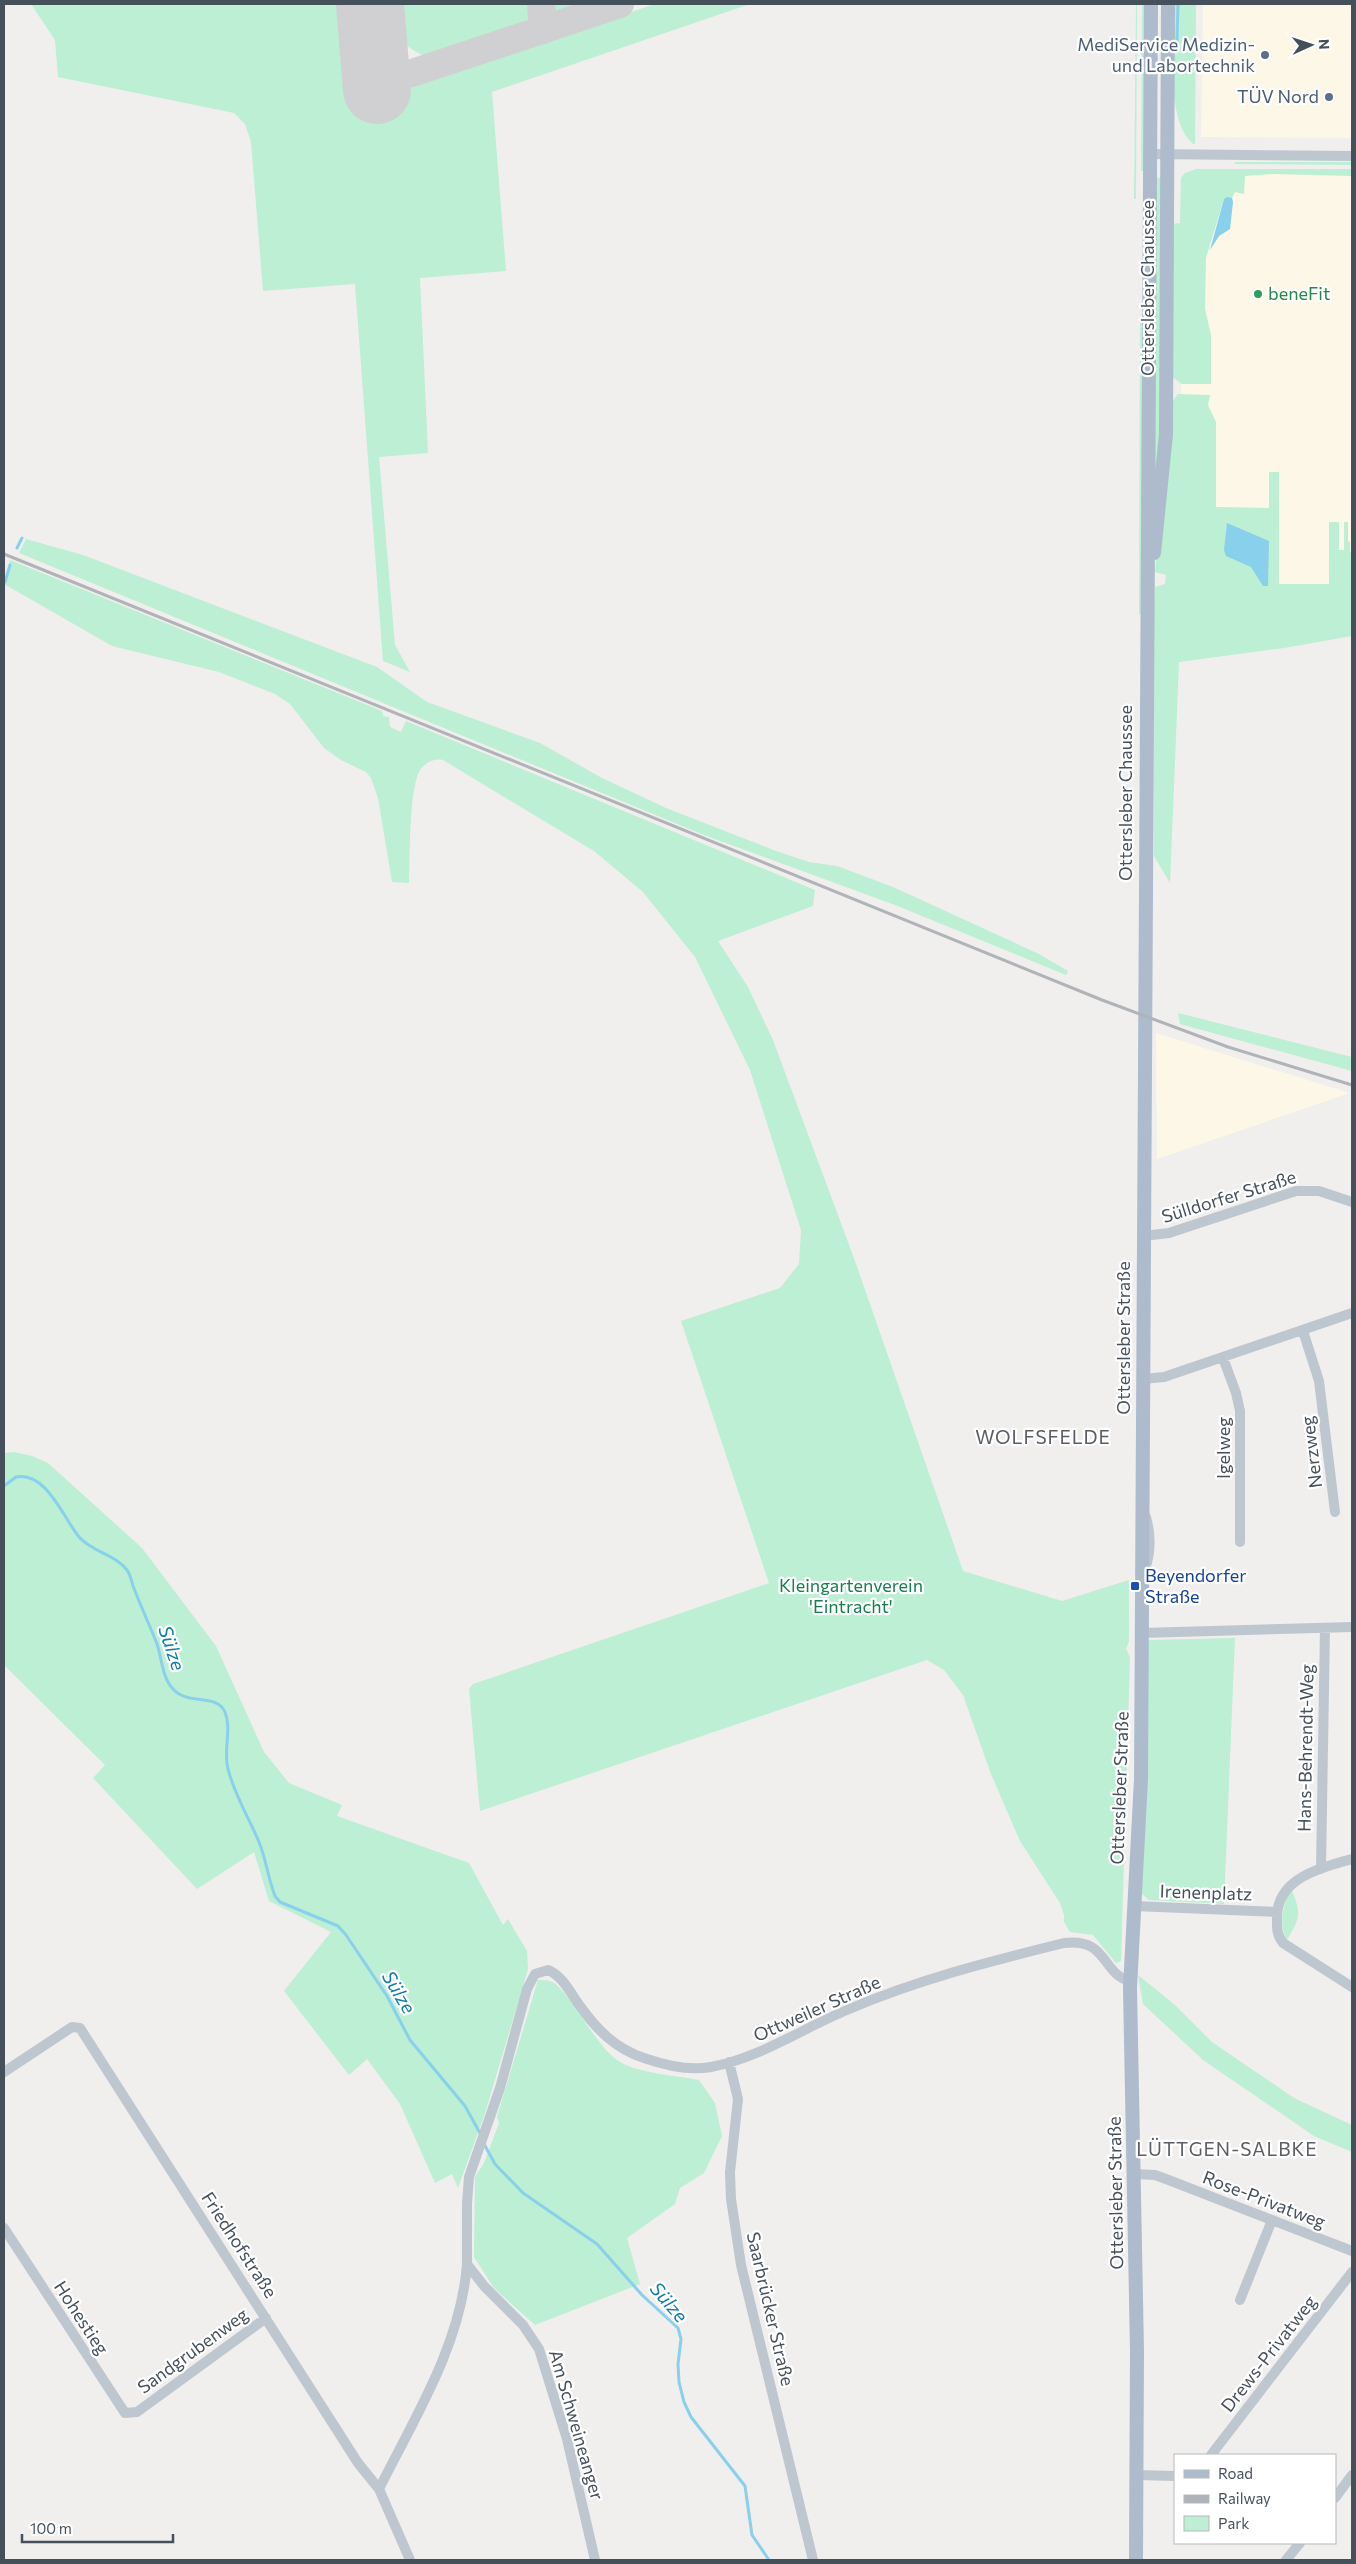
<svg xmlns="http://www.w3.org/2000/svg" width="1356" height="2564" viewBox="0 0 1356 2564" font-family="Commissioner,sans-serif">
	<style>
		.commercial { fill: #fcf7e7 }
		.green { fill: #bcefd3 }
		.water { fill: #88d0ec }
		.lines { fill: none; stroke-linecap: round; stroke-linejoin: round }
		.stream { stroke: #88d0ec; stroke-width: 3 }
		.taxiway { stroke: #d0d0d3; stroke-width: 28 }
		.runway { stroke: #d0d0d3; stroke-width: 68 }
		.minor { stroke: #bec7d0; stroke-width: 10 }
		.major { stroke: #adbbcd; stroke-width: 14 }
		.rail { stroke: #b0b3b8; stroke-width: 3 }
		.service-dot { fill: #5c6f8a; stroke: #fff; stroke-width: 2 }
		.leisure-dot { fill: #2e9e5b; stroke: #fff; stroke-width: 2 }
		.transit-dot { fill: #1a4fb4; stroke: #fff; stroke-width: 2 }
		.labels { text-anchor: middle; stroke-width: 4.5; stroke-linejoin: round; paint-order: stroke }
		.service-label { font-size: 18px; fill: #4e5e75; stroke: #fff; text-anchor: end }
		.street-label { font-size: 18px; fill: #46505b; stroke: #fff }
		.leisure-label { font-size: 18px; fill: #27864d; stroke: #fff; text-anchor: start }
		.transit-label { font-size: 18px; fill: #164399; stroke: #fff; text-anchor: start }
		.park-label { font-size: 18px; fill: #167d51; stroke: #fff }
		.neighbourhood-label { font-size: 19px; letter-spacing: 1px; fill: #5b5e63; stroke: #fff }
		.water-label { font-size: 19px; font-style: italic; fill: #0c7da9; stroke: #fff }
	</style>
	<rect width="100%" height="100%" fill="#f1eeee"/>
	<path class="commercial" d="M1203,4H1352V138L1201,137Z
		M1352,171V629L1156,662L1181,468L1182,177Z
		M1156,1033L1350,1093L1157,1159Z"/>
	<path class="green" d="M31,4H347L355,92L400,89L655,4H750L492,92L506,271L420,278L428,453L379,457L395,645L410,672L383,661L355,284L263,291L251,142L245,124L234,113L58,77L55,40Z
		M393,4H582L425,56C397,44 395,31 393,4Z
		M1136,4H1137L1136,199H1134Z
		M1142,4H1145V171H1141Z
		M1174,4H1196L1195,145C1164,125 1174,38 1174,4Z
		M1235,162H1352V165L1235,164Z
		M1196,169H1352V176L1272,174L1245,176L1244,194L1235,192L1232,198L1224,199L1206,258L1205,309L1211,335V384H1182L1172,377V224L1180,223L1181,178L1185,173Z
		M1155,178H1162L1160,427L1152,529Z
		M1140,317L1144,321L1142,613L1139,615Z
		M1178,394L1210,395L1208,405L1216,422V507L1269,508V472H1279V584H1329V522H1339V550H1344V522H1348V541L1350,542V552L1352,553V636L1284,648L1179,662L1170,883L1154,856L1153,630L1155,587L1165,584L1166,575L1155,572L1172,402Z
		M26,539L83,555L377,667L427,702L540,743L602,778L666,808L779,852L809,862L837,866L893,887L1039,954L1068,971L1066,975L895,905L704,835L19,553Z
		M10,560L382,711L383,716L389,717L390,727L401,732L406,721L815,890L813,906L718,941L748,987L773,1040L855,1261L963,1571L1062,1601L1129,1580V1641L1126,1649L1130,1657L1121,1961L1116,1963L1093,1935L1070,1932L1064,1922V1915L1060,1903L1020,1841L991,1774L963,1695L944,1670L927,1660L480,1811L469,1689L473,1684L769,1583L681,1321L780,1288L799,1264L801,1230L750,1070L695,957L643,892L594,851L443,760C432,758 422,764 418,774C409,798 410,856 409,883L392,882L378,798L371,778L366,772L341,760L324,748L290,704L275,694L219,672L112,646L4,584Z
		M1178,1013L1352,1057V1071L1180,1024Z
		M14,1452L32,1456L48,1463L142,1548L216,1646L264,1752L289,1783L342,1805L337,1816L469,1863L503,1925L508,1919L527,1951L528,1969L485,2113L458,2188L452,2174L435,2183L400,2104L367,2059L349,2075L284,1991L331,1932L269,1901L254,1852L197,1889L93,1778L105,1765L4,1665V1453Z
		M1235,1638L1224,1904L1149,1900L1142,1894L1140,1889L1148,1640Z
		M1291,1889C1302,1913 1300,1918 1287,1940C1278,1927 1283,1902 1291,1889Z
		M1138,1975L1175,2005L1212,2042L1294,2098L1352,2125V2152L1314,2136L1203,2060L1143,2004Z
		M538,1980C542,1980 547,1980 550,1981C568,1986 596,2049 620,2062C638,2073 678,2076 699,2080L715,2103L722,2136L704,2173L680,2188L675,2204L627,2238L640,2284L535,2325L494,2288L474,2257L475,2177L484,2163L499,2123L497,2117Z"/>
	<path class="water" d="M1227,197L1232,198L1233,202L1230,229L1219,236L1210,250L1224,199Z
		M1227,523L1269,541L1268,586H1263L1251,567L1226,556L1224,550Z"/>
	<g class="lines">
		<path class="stream" d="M1177,40L1178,4
			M17,548L22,538
			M5,582L10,565
			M4,1486L16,1477C47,1471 64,1520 80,1538C93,1552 116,1555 127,1570C131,1575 132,1585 135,1591C142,1609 150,1626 157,1644C162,1659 162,1677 173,1689C188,1706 217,1693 225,1712C232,1729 223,1750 228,1769C234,1794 249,1818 259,1842C266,1859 268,1878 275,1896L280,1902L338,1926L346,1935L387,1996L410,2040L465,2106L481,2135
			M484,2144L495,2164L523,2193L597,2244L642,2295L678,2328L681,2339L678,2364L679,2382L684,2402L691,2417L745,2486L752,2535L769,2560"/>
		<path class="taxiway" d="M541,4L543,30
			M374,50C380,68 393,75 412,73L620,4"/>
		<path class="runway" d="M370,4L377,90"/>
		<path class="minor" d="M1149,154L1352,156
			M1143,1236L1169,1233L1296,1191H1319L1352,1202
			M1303,1331L1319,1381L1335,1512
			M1223,1358L1236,1393L1240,1411V1542
			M1143,1379L1164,1377L1352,1313
			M1145,1569C1151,1552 1151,1535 1146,1517
			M1142,1633L1352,1627
			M1352,1859C1322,1867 1277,1878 1277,1917C1277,1927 1276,1934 1283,1943L1352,1987
			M1321,1869L1325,1628
			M1134,1906L1277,1912
			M729,2062L738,2099L730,2172L731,2199L741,2265L813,2560
			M4,2072L72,2027L80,2028L358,2463L379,2489L410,2560
			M1135,2174L1155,2175L1166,2179L1352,2251
			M4,2228L125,2413L137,2412L266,2318
			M1240,2300L1272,2220
			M1211,2455L1352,2272
			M1137,2475L1175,2476
			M379,2489C414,2419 461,2345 467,2264
			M1335,2498L1352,2475
			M595,2560L567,2439L539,2349L523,2325L484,2286L467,2264V2203L469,2177L500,2088L527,1989L535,1974L548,1970C563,1976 571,1994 580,2006C597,2030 616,2049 644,2058C664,2065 689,2071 711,2067C760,2058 801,2029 847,2010C916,1980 991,1961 1064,1943C1108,1937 1102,1975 1130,1981
			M1286,2560L1300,2543"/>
		<path class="major" d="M1154,553L1166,434L1168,4
			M1136,2560L1137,2351L1130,1988L1141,1779L1151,4"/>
		<path class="rail" d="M4,554L1102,1000L1228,1047L1352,1085"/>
	</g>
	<g class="service-dot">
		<circle cx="1265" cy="55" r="5"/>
		<circle cx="1329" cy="97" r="5"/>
	</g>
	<circle class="leisure-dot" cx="1258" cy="294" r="5"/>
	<rect class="transit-dot" x="1130" y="1581" width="10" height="10" rx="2.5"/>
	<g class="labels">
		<g class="service-label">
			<text x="1255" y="51">MediService Medizin-<tspan x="1255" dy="21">und Labortechnik</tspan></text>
			<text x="1319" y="103">TÜV Nord</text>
		</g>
		<g class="street-label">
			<text transform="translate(1148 288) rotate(-90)" y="6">Ottersleber Chaussee</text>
			<text transform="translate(1126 793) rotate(-90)" y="6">Ottersleber Chaussee</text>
			<text transform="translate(1229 1197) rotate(-17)" y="6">Sülldorfer Straße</text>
			<text transform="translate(1124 1338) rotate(-90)" y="6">Ottersleber Straße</text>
			<text transform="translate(1224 1448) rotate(-90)" y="6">Igelweg</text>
			<text transform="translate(1312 1452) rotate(-97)" y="6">Nerzweg</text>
			<text transform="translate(1306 1748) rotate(-89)" y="6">Hans-Behrendt-Weg</text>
			<text transform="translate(1120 1788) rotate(-88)" y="6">Ottersleber Straße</text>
			<text transform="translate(1206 1893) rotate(2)" y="6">Irenenplatz</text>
			<text transform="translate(817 2009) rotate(-24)" y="6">Ottweiler Straße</text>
			<text transform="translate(1116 2193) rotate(-91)" y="6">Ottersleber Straße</text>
			<text transform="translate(1264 2200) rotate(21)" y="6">Rose-Privatweg</text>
			<text transform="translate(239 2245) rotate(57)" y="6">Friedhofstraße</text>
			<text transform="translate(770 2309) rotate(77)" y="6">Saarbrücker Straße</text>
			<text transform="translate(81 2318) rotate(57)" y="6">Hohestieg</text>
			<text transform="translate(193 2351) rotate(-36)" y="6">Sandgrubenweg</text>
			<text transform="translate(1269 2354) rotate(-52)" y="6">Drews-Privatweg</text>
			<text transform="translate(576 2425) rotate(74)" y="6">Am Schweineanger</text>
		</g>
		<g class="leisure-label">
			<text x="1268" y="300">beneFit</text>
		</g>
		<g class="transit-label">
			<text x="1145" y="1582">Beyendorfer<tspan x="1145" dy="21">Straße</tspan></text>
		</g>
		<g class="park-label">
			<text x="851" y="1592">Kleingartenverein<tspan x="851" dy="21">'Eintracht'</tspan></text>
		</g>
		<g class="neighbourhood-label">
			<text x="1043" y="1444">WOLFSFELDE</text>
			<text x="1227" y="2156">LÜTTGEN-SALBKE</text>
		</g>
		<g class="water-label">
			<text transform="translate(172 1648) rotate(71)" y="7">Sülze</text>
			<text transform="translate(399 1992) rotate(59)" y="7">Sülze</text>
			<text transform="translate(669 2302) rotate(49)" y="7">Sülze</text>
		</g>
	</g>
	<rect width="1356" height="2564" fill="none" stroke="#46505b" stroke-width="10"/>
	<rect x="1174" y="2454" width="162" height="90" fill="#ffffff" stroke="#b5b9bd"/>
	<rect x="1184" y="2470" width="25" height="8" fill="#adbbcd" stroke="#b5b9bd"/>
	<text x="1218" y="2479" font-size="15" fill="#46505b">Road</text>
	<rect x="1184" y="2495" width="25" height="8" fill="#b0b3b8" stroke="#b5b9bd"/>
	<text x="1218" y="2504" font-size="15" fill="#46505b">Railway</text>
	<rect x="1184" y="2516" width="25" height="15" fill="#bcefd3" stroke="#b5b9bd"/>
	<text x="1218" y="2529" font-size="15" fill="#46505b">Park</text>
	<g transform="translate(1311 45) rotate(87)" stroke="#ffffff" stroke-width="4" paint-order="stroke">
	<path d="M0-4L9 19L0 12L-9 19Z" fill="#46505b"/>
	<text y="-8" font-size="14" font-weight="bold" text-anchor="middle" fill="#46505b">N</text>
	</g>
	<path d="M22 2534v8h151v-8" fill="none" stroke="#46505b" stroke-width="2.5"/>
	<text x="30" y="2534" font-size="15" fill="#46505b" stroke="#ffffff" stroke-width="4" paint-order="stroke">100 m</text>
</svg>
